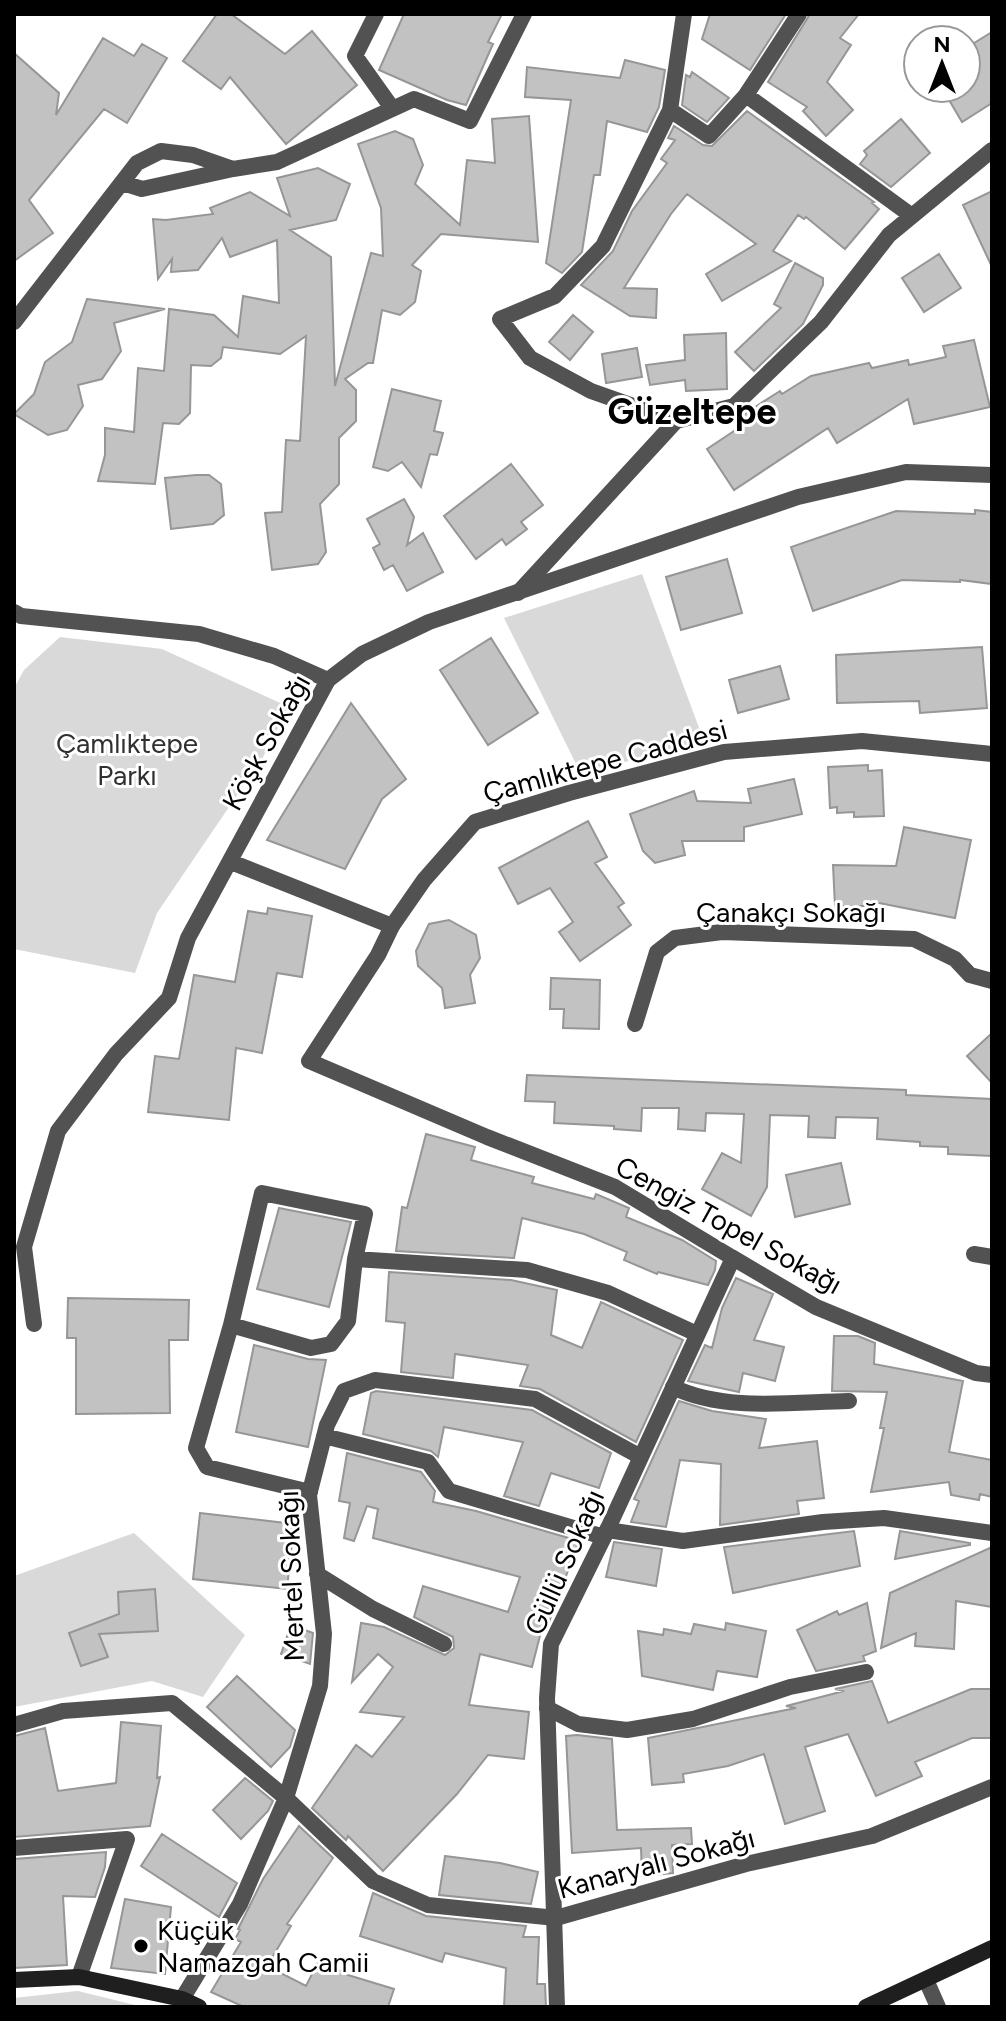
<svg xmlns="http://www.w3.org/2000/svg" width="1006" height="2021" viewBox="0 0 1006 2021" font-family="Figtree,sans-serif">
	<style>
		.green { fill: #d9d9d9 }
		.building { fill: #c2c2c2; stroke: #969696; stroke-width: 2 }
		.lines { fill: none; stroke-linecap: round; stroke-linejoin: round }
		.minor { stroke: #525252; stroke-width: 16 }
		.tertiary { stroke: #525252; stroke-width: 16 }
		.secondary { stroke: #1f1f1f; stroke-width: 16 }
		.poi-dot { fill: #000; stroke: #fff; stroke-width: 3 }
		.labels { text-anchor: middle; stroke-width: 6; stroke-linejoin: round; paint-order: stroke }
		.street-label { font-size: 28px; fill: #000; stroke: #fff }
		.park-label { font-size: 28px; fill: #303030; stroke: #fff }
		.poi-label { font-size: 28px; fill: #000; stroke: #fff; text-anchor: start }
		.district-label { font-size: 36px; font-weight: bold; fill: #000; stroke: #fff }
	</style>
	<rect width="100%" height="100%" fill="#fff"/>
	<path class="green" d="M642,574L705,744L580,772L504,618Z
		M60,637L162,649L289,707L263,757L157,913L135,973L14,949V688L24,670Z
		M134,1533L245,1635L203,1697L152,1681L14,1707V1576Z
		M77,1991H78L143,2007H14V1998Z"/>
	<path class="building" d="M217,14H231L285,54L312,31L357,85L286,144L230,77L221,89L183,61Z
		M404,14H502L488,42L493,44L466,105L447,100L379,70Z
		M710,14H786L750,70L702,39Z
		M810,14H859L840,38L851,45L827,82L853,110L826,136L803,111L807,107L768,82Z
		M992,32V103L962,122L942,88H966V48Z
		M103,38L134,56L142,44L167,58L127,123L104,109L29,200L53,233L14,261V53L59,93L56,115Z
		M625,60L665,70L659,107L647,132L607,121L600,175H594L582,252L562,273L546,263L571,100L525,97L527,67L620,78Z
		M692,72L729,98L707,122L682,105L686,75L690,77Z
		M747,111L874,202L872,203L879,209L845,249L806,217L804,219L798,215L773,251L791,261L722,301L706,274L756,244L687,194L671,214L624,288L657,289L656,318L630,316L581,285L613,251L632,211L667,163L661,159L675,140L668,138L674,126L703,145L712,146Z
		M529,116L538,242L441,234L412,265L421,271L415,302L400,315L382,310L373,363H368L345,379L356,390V421L339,438V484L320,504L326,552L318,564L272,570L265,513L282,512L286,440L300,441L306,336L280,354L223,347L221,358L211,366L191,365L190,413L179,424L163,423L155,484L98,481L105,455V428L134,432L138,368L164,371L169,309L214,315L238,337L243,296L279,303L277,240L230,257L222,238L198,270L171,272L172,259L158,279L153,219L166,220L213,214L210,208L250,192L290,216L277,178L318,168L350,184L336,220L290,230L331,257L335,386L371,253L383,256L381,208L358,144L395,131L413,139L423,165L415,184L460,225L467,160L495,163L492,119Z
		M901,119L930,153L891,187L860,164L867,155L864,151Z
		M992,191V267L963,205Z
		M939,254L961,288L924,312L902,278Z
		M795,263L823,278V285L803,324L754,371L735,352L781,308L774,304Z
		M87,299L165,309L114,323L121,351L102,379L78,385L83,406L67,430L48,435L14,414L34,394L45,362L72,342Z
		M573,315L593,332L570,360L549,342Z
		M726,333L727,389L686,391L685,380L650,385L646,365L685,360L684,335Z
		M974,340L990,407L914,424L908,399L837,443L828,428L734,490L707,449L746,423L741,416L780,391L782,394L811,376L869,363L872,368L908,360L909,365L946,357L943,346Z
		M637,348L642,377L606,383L602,354Z
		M392,389L441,401L434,431L443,433L437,455L430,454L421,487L402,462L388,471L373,467Z
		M511,464L543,505L521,522L527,529L506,545L502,539L476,559L444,516Z
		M196,475H209L221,484L224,515L213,524L171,529L165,478Z
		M404,499L414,517L407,545L423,533L443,572L407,591L393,565L384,570L373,548L380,544L367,519Z
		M975,510L992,512V584L960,580V582L902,580L813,611L791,547L896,511L975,514Z
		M727,559L742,613L681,630L666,577Z
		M491,638L538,713L488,745L440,670Z
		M982,647L987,708L920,713L919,701L837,703L836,655Z
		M780,666L789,699L738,713L729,680Z
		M351,703L406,779L382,799L345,869L267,840Z
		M868,765V771L882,770L884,816L854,817V812L837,813V807L830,808L828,767Z
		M794,779L802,814L744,827V841H682L685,855L655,863L643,851L630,814L694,791L697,801L751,803L748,789Z
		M588,821L607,857L595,863L624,903L618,907L631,925L580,961L559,932L573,922L550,888L518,904L499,868Z
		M904,827L971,840L955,918L874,902V906H835L833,865L896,866Z
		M268,908L312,916L302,977L277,973L262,1053L236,1048L229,1120L148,1112L155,1056L179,1059L194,975L235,982L248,911L267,914Z
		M449,920L476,935L480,958L470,975L475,1003L445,1008L442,988L418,966L416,951L429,924Z
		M551,978L600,980L599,1029L563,1028L564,1009H550Z
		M992,1033V1083L967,1056Z
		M527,1075L906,1090V1095L992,1099V1156L948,1154V1147L920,1146V1142L877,1139L878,1118L836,1117L835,1138L808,1137L809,1116L770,1115L767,1187L751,1216L702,1189L722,1153L741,1163L744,1114L706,1113L705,1131L678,1129L679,1108H642L641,1131L614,1129V1126L554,1123L555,1102L525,1101Z
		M426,1134L475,1147L471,1160L534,1177L532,1183L594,1199L596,1194L629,1208L626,1217L682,1240L716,1261L715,1270L708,1285L658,1272L657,1274L624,1260L627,1252L584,1234L522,1218L514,1258L396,1251L402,1207L407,1208Z
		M841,1163L850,1204L795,1217L786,1175Z
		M279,1208L351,1222L329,1307L257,1289Z
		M389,1272L511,1280L557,1290L551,1335L582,1348L601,1302L683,1340L636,1442L540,1389L520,1386L528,1365L455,1354L453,1378L401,1372L405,1323L386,1321Z
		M736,1278L773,1294L754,1340L784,1347L775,1381L743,1373L739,1392L688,1381L705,1345L712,1348L722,1308Z
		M68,1298L189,1300L188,1340H169L170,1413L76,1414V1338H67Z
		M834,1336H858L875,1343L874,1364L963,1381L949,1452L992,1460V1497L980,1494L979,1500L951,1495L949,1482L871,1492L884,1428H880L887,1392L832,1391Z
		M254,1345L308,1359L326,1360L308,1447L236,1432Z
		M376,1391L532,1410L611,1453L599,1488L551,1473L539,1506L504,1496L523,1442L444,1427L438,1457L431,1451L363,1434L371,1393Z
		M679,1401L712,1411L766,1419L759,1448L817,1441L824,1498L797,1501L799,1514L720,1525L721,1464L680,1460L666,1527L631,1522L639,1501L634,1499Z
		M347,1453L421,1472L435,1491L433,1502L476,1511L579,1541L549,1622L544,1620L532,1667L480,1654L469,1705L529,1712L524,1759L488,1755L457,1794L383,1871L348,1836L346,1840L312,1808L356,1745L372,1757L404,1717L360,1712L393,1667L378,1654L352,1682L361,1623L384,1627L445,1655L454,1648L453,1637L414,1617L423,1586L508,1612L520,1577L373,1538L378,1509L367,1506L354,1541L344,1538L350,1503L339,1501Z
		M200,1513L294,1524L287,1589L193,1579Z
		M854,1531L860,1566L733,1593L724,1547Z
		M900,1531L970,1543V1545L895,1559Z
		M614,1542L662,1549L656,1586L606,1577Z
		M992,1547V1607L956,1601L954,1649L915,1646L916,1633L881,1648L890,1593Z
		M155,1589L158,1631L99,1634L108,1657L81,1666L69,1633L119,1614L118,1592Z
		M867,1603L876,1651L863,1656L865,1661L816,1671L797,1630L837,1611L839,1615Z
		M726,1623L766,1631L757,1677L717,1671L713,1690L642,1676L638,1631L663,1635L664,1629L691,1634L694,1624L725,1630Z
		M291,1625L313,1633L310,1664L281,1654Z
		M237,1676L295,1730L290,1747L271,1767L207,1707Z
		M872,1681L888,1723L971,1689H992V1738H972L915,1762L922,1776L876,1796L848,1734L805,1747L825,1811L785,1824L764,1754L728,1766L683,1774L684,1782L652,1785L648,1738L796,1708L786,1706L844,1691L835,1689Z
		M121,1722L161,1726L157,1778L160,1777L150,1826L14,1837V1736L45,1728L58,1791L116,1783Z
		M577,1735L612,1739L617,1830L691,1828L692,1844L672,1845L673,1873L642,1876L641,1848L572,1853L566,1736Z
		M245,1778L273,1801L268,1811L241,1839L213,1810Z
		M299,1826L333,1858L287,1924L291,1926L267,1966L306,1986L319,1960L348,1975L394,1989L388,2007H244L211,1992L241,1942L235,1939L240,1930L238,1929L263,1879Z
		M162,1834L237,1883L219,1917L141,1866Z
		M106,1852L105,1867L95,1897L63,1896L67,1965L14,1968V1859Z
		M445,1856L500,1863L538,1872L531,1904L439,1895Z
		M373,1893L426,1916L526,1926L523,1937H539L537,1984H545L546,2007H504L506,1968L445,1953L442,1962L360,1936Z
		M125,1899L171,1907L165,1974L111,1968Z"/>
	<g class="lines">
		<path class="minor" d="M376,14L355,56L392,108
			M746,95L912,216
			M670,110L709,136L746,95L799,14
			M123,183L142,189L233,169
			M14,322L137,163L161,151L193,155L233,169L277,162L414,99L470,121L524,14
			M676,421L591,391L530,358L500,319L555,296L603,246L670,110L684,14
			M518,593L676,421L734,406L821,322L889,235L992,150
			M231,862L392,926
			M635,1024L657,952L675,938L722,932L914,939L955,959L970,975L992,981
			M974,1254L992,1257
			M733,1258L816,1307L976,1373L992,1375
			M355,1259L527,1270L608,1293L697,1334
			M34,1324L24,1247L58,1131L116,1054L169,998L188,938L328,680
			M231,1325L262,1193L365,1214L355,1259L348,1321L331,1344L311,1348L231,1325L196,1448L207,1467L310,1492
			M673,1387C724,1412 793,1402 849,1401
			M324,1436L428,1462L449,1491L604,1537
			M607,1530L683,1541L823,1522L884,1518L992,1533
			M317,1574L373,1609L444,1644
			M547,1708L578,1724L627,1730L693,1719L790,1687L866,1672
			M14,1725L63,1711L172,1703L286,1798L373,1881L428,1905L556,1918L746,1864L872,1836L992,1787
			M14,1848L127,1839L79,1977
			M926,1980L938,2007
			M182,1999L240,1904L286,1798L320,1686L324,1634L309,1495L327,1425L344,1391L375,1380L535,1399L639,1456"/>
		<path class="tertiary" d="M14,612L21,616L199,634L274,656L328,680L362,654L429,622L798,497L906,472L992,475
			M557,2007L547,1698L551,1644L604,1537L733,1258L615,1187L487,1137L309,1061L378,955L392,926L424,880L475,822L569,793L724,752L862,741L992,754"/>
		<path class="secondary" d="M14,1980L79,1977L182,1999L199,2007
			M866,2007L992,1948"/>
	</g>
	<circle class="poi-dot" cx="141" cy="1946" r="8"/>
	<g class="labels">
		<g class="street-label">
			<text transform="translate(266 742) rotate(-61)" y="10">Köşk Sokağı</text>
			<text transform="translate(605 761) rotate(-15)" y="10">Çamlıktepe Caddesi</text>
			<text x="791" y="922">Çanakçı Sokağı</text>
			<text transform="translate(729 1225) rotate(29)" y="10">Cengiz Topel Sokağı</text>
			<text transform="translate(564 1562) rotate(-66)" y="10">Güllü Sokağı</text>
			<text transform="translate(291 1576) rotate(-92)" y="10">Mertel Sokağı</text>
			<text transform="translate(656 1863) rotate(-15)" y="10">Kanaryalı Sokağı</text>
		</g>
		<g class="park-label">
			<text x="127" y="753">Çamlıktepe<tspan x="127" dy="32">Parkı</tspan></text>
		</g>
		<g class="poi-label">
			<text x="157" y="1940">Küçük<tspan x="157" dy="32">Namazgah Camii</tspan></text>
		</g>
		<g class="district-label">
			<text x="692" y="424">Güzeltepe</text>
		</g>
	</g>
	<rect width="1006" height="2021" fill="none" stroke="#000000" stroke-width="32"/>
	<g transform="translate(942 64)"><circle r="38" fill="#ffffff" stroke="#999999" stroke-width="2"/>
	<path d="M0-6L14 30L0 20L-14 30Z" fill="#000000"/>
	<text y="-12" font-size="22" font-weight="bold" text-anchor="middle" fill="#000000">N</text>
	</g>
</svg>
